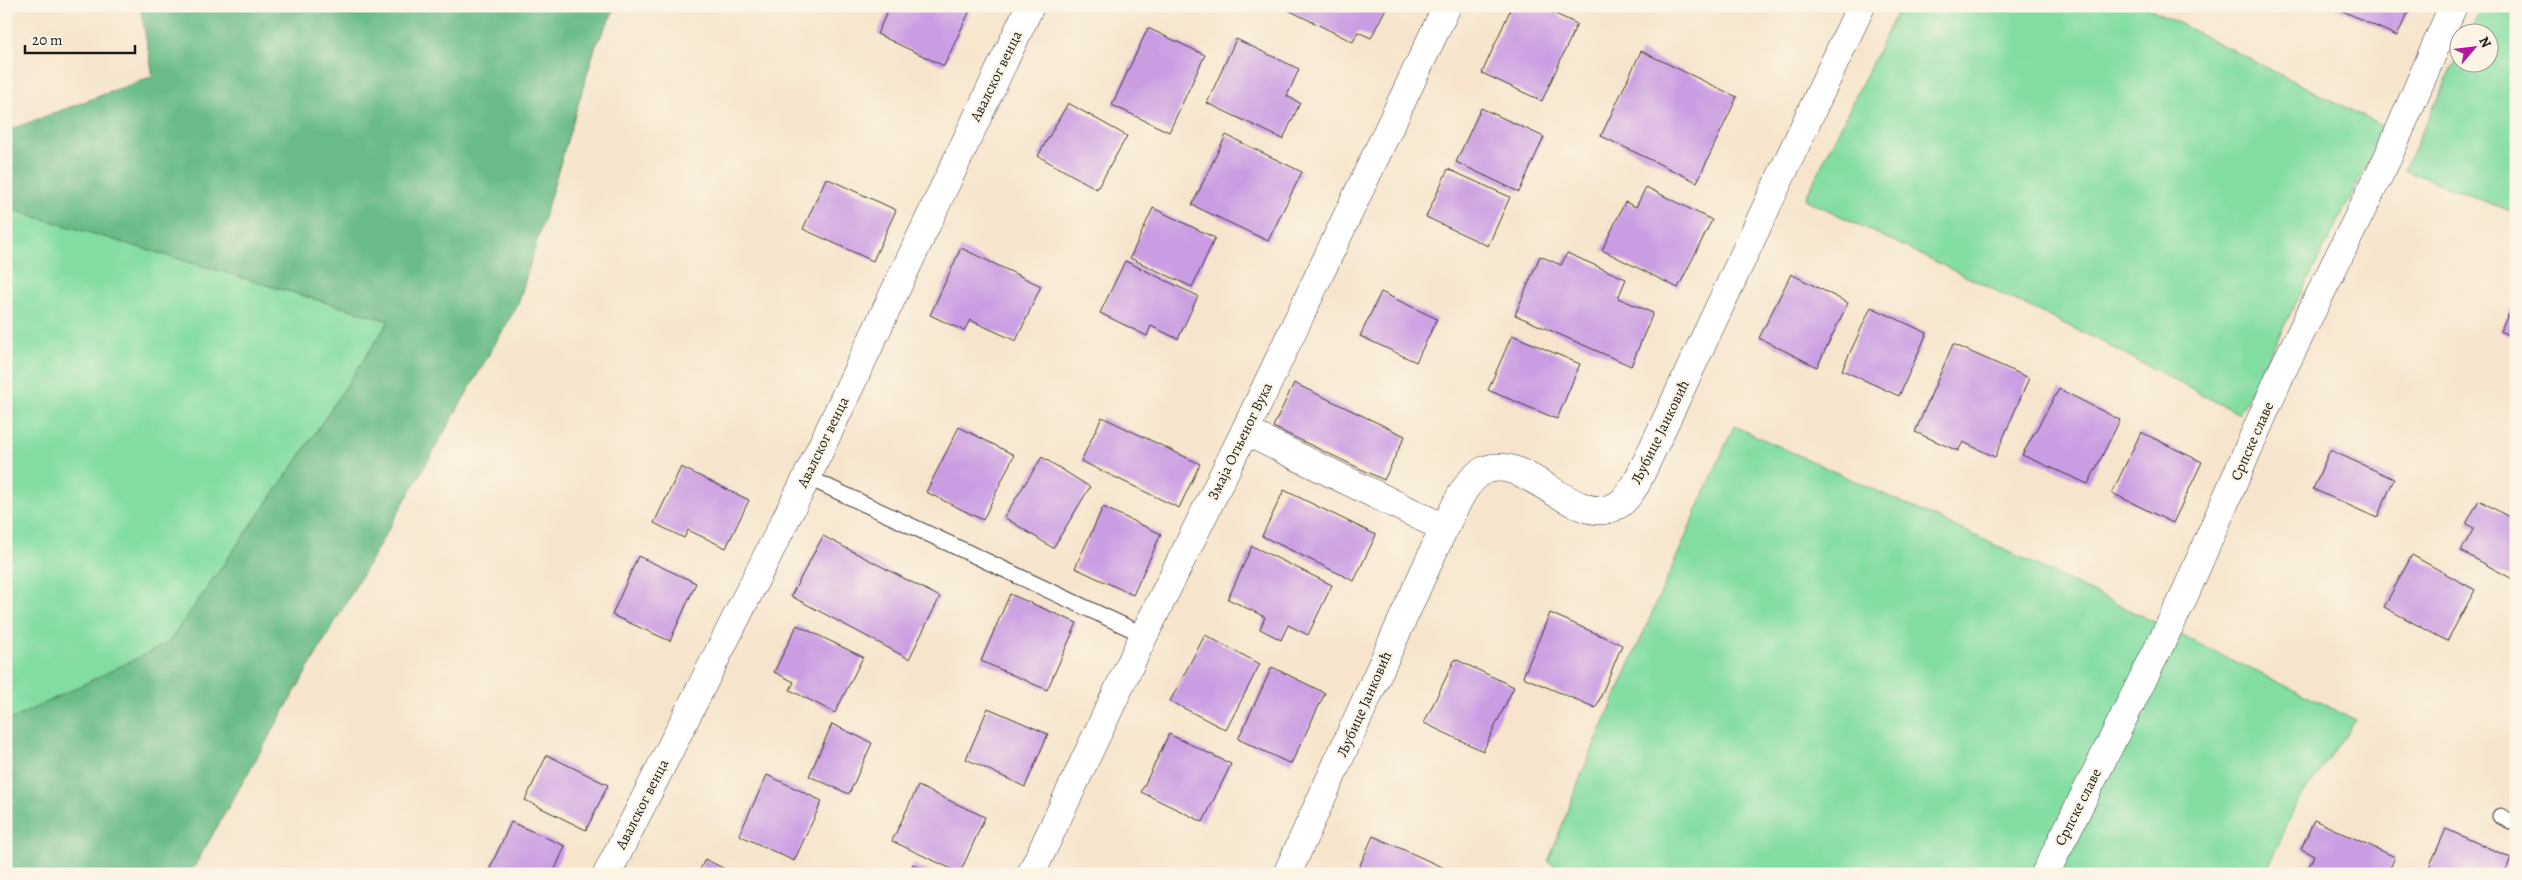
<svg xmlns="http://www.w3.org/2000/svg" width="2522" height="880" viewBox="0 0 2522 880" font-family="Alegreya,serif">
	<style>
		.green { fill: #82dda3; stroke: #4f7c60 }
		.forest { fill: #69bc89; stroke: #426c52 }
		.building { fill: #ca9de3 }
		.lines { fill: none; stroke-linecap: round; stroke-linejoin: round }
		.service-casing { stroke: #3d3a36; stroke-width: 17 }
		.minor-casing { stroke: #3d3a36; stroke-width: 29 }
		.tertiary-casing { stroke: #3d3a36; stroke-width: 29 }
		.service { stroke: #fff; stroke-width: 15 }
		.minor { stroke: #fff; stroke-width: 28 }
		.tertiary { stroke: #fff; stroke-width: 28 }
		.labels { text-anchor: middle; stroke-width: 4.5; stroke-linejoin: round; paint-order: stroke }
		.street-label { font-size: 15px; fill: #1c1c1c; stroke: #fcf5e5 }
	</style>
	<rect width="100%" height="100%" fill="#fcf5e5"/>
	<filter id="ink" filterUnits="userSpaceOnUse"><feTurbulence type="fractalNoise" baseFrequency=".02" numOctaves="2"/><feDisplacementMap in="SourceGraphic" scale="10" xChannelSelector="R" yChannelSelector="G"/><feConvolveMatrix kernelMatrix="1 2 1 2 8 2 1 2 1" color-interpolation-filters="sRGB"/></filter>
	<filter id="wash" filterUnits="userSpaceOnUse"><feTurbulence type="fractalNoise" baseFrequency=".0096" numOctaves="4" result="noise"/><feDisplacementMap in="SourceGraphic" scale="20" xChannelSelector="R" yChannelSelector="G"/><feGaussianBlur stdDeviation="1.12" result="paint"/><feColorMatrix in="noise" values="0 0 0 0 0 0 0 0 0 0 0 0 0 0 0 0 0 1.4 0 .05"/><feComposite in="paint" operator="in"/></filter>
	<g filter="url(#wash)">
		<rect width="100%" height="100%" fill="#f6e5cc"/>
		<path class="green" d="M1900,6H2145L2386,128L2239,414L2096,339L1805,199Z
			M2482,6H2516V213L2404,170L2459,54L2460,62H2490V32H2470Z
			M6,208L389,321L296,462L168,643L6,724Z
			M1734,426L1987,541L2356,720L2295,806L2266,874H1575L1548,862L1582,773Z"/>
		<path class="forest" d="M140,6H616L595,48L518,304L194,867L187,874H6V722L168,643L296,462L389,321L6,208V131L153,76Z"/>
		<g id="blocks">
			<path class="building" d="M890,6H972L944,66L877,34Z
				M1280,6H1387L1371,38L1358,32L1353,42Z
				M1512,6H1538L1577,24L1542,101L1482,73Z
				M2332,6H2411L2397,36Z
				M1148,28L1205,55L1169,132L1112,105Z
				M1236,39L1299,69L1287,96L1300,103L1283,139L1207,103Z
				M1641,51L1737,97L1697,182L1601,136Z
				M1068,103L1127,136L1097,189L1038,156Z
				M1481,108L1544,137L1519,192L1456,162Z
				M1226,135L1302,172L1268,241L1192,205Z
				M1448,169L1510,197L1488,246L1426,217Z
				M826,178L896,210L873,261L803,229Z
				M1646,187L1712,220L1678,288L1602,250L1625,202L1636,207Z
				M1153,208L1215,238L1192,287L1130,258Z
				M961,248L1041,286L1016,341L970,320L964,331L930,315Z
				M1567,253L1626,279L1618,298L1653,313L1631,366L1515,315L1540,256L1561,265Z
				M1125,261L1198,296L1178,339L1151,326L1147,336L1100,313Z
				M1791,274L1848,303L1817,367L1759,338Z
				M1381,292L1437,319L1416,362L1360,336Z
				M2516,300V339L2500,331Z
				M1871,307L1927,333L1899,396L1842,370Z
				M1512,335L1580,364L1557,419L1488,390Z
				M1953,344L2029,378L1995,457L1963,442L1958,451L1915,432Z
				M1294,383L1405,436L1384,480L1273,427Z
				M2059,389L2120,420L2088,484L2022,455Z
				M1102,417L1200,464L1179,508L1081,461Z
				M959,427L1014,455L983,520L926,492Z
				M2141,432L2202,462L2173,523L2112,493Z
				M2330,450L2394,479L2377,518L2313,489Z
				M1042,457L1090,487L1053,548L1004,517Z
				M681,467L749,500L726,548L688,530L684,538L654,523Z
				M1284,490L1376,535L1354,581L1262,536Z
				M2479,500L2516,521V581L2461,551L2474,528L2466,524Z
				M1103,507L1161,534L1133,595L1075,568Z
				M823,536L940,597L909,659L791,596Z
				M1252,546L1332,585L1308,635L1288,625L1281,640L1260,629L1265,617L1228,599Z
				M2412,555L2475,590L2447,641L2384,607Z
				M638,556L696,583L670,641L612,615Z
				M1010,594L1077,623L1047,690L981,661Z
				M1550,613L1622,645L1596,708L1523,677Z
				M797,625L863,657L835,713L790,690L794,682L774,672Z
				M1205,635L1260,664L1226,730L1170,701Z
				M1455,659L1514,687L1483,751L1424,723Z
				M1272,667L1325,693L1291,764L1238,739Z
				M988,708L1048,734L1025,787L966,759Z
				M832,724L872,743L849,794L809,776Z
				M1169,734L1231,764L1203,822L1141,792Z
				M547,755L608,785L586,830L525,800Z
				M767,775L822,801L794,861L739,835Z
				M918,786L985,817L960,873L892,841Z
				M2314,820L2395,857L2387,874H2306L2314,855L2301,849Z
				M511,822L565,846L553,874H502L490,868Z
				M2446,829L2511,858L2504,874H2426Z
				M1373,836L1449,870L1448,874H1356Z
				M705,859L735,874H698Z
				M913,864L934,874H908Z"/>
		</g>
	</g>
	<g filter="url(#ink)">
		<use href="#blocks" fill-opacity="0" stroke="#3d3a36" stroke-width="1"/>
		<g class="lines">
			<g class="service-casing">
				<path id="service" d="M807,477L1144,635
					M2500,816L2516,824"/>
			</g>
			<g class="minor-casing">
				<path id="minor" d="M1245,431L1444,528
					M607,874L807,477L1030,6
					M1287,874L1444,528C1454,511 1464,481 1483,471C1525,450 1575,529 1616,506C1625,502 1631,491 1636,484L1861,6
					M2045,874L2181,603L2282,371L2388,157L2453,6"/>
			</g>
			<g class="tertiary-casing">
				<path id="tertiary" d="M1031,874L1144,635L1245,431L1447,6"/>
			</g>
			<use href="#service" class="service"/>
			<use href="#minor" class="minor"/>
			<use href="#tertiary" class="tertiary"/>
		</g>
	</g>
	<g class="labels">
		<g class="street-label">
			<text transform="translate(996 76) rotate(-64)" y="5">Авалског венца</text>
			<text transform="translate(1660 432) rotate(-64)" y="5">Љубице Јанковић</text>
			<text transform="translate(1240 441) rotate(-64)" y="5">Змаја Огњеног Вука</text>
			<text transform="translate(2252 441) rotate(-66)" y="5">Српске славе</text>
			<text transform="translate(823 442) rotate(-64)" y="5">Авалског венца</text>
			<text transform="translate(1364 704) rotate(-66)" y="5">Љубице Јанковић</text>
			<text transform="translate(642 804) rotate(-63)" y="5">Авалског венца</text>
			<text transform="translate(2078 807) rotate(-63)" y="5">Српске славе</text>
		</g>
	</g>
	<rect width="2522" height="880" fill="none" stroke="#fcf5e5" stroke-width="25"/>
	<g transform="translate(2474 48) rotate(62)"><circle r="24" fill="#fcf5e5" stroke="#a29e95"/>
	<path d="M0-4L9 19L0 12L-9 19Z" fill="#b5179e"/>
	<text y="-8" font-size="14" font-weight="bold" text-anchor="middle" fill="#1c1c1c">N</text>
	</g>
	<path d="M25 45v8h110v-8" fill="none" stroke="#1c1c1c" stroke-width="2.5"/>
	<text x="32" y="45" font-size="15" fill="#1c1c1c" stroke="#fcf5e5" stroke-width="4" paint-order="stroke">20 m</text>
</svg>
